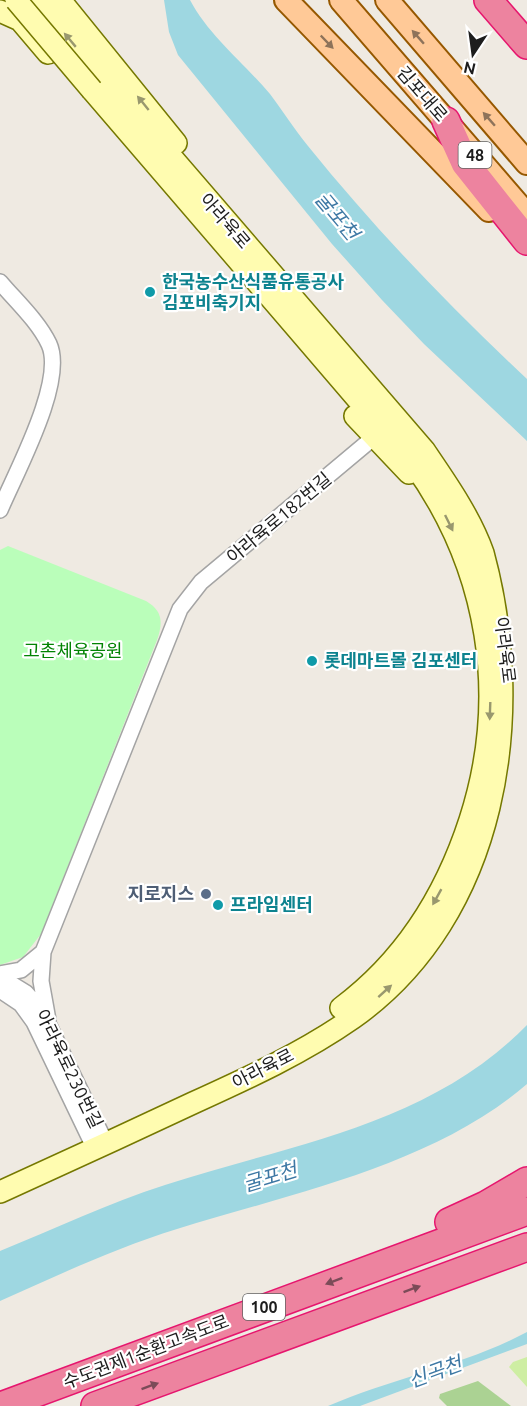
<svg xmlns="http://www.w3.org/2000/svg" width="527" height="1406" viewBox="0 0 527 1406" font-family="Ubuntu,'Noto Sans KR',sans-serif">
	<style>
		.grass { fill: #ceeea3 }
		.forest { fill: #abd293 }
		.park { fill: #bafeba }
		.water { fill: #9ed7e1 }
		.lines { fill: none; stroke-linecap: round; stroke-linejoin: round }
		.street-casing { stroke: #a4a4a4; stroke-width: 18 }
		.secondary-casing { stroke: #757800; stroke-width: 24 }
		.primary-casing { stroke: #965800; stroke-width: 26 }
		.highway-casing { stroke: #e6166e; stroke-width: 30 }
		.street { stroke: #fff; stroke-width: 15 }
		.secondary { stroke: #fffcb0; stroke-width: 21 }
		.primary { stroke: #ffc997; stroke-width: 22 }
		.highway { stroke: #ed839f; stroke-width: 27 }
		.secondary-bridge-casing { stroke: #757800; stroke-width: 24; stroke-linecap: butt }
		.secondary-bridge { stroke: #fffcb0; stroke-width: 21 }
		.oneway { fill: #8e735a }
		.oneway2 { fill: #99986e }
		.oneway3 { fill: #7b4b58 }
		.culture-dot { fill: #0f9aa8; stroke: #fff; stroke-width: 2 }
		.service-dot { fill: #5c6f8a; stroke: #fff; stroke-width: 2 }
		.labels { text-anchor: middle; stroke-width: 4.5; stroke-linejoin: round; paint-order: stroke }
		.shield { fill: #fff; stroke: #616161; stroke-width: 1.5 }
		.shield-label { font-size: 16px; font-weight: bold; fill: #1d1d1d }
		.street-label { font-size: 18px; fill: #1d1d1d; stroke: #fff }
		.culture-label { font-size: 18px; font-weight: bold; fill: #0d838f; stroke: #fff; text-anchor: start }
		.park-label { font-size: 18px; fill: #028303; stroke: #fff }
		.service-label { font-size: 18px; font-weight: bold; fill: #4e5e75; stroke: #fff; text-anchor: end }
		.water-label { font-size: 20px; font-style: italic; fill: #3d78a4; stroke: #fff }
	</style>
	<rect width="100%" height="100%" fill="#efeae2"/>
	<path class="grass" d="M527,1357V1387L509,1367L513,1362Z"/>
	<path class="forest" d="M478,1381L511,1406H447L439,1398L440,1394Z"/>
	<path class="park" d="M8,546L146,601C163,611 163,623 157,640L41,934L23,957L0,965V550Z"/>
	<path class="water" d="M164,0H190C209,36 244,63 270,94C283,111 294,129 308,146C375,229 449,306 527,379V441L424,344L382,300L332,244L178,55L169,32Z
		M527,1025V1084C433,1165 293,1193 177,1229C116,1248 58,1275 0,1301V1251C54,1229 109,1203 165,1185C292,1144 429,1125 527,1025Z
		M527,1332V1344L360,1406H328C393,1378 465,1365 527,1332Z"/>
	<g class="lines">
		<g class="street-casing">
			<path id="street" d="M0,282C16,301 38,321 49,344C66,381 16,472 0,510
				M0,974L21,970L43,952
				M0,977L26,993L42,1011L106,1144
				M0,990L21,1004L34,1022L95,1149
				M48,1020L41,981L43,952L180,609L201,582L373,438"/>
		</g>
		<g class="secondary-casing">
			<path id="secondary" d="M60,0L176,143
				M0,11L20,20L48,53
				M92,90C159,168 227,246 294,325C318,353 342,381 366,409C382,427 399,443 413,463C489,568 510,696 470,820C446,894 404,961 341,1008
				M355,416L409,473
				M0,1192C64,1163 129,1133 193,1103C248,1078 303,1053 353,1018C498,915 527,715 483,553C470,516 445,481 424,450L36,0"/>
		</g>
		<g class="primary-casing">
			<path id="primary" d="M286,0L489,210
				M341,0L527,215
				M387,0L527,163"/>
		</g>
		<g class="highway-casing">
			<path id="highway" d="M488,0L527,45
				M446,121L465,163L527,241
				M449,1222L486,1205L527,1181
				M1,1406L527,1211
				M95,1406L527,1247"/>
		</g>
		<use href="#street" class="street"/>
		<use href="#secondary" class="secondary"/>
		<use href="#primary" class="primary"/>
		<use href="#highway" class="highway"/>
		<g class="secondary-bridge-casing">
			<path id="secondary-bridge" d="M16,0L92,90"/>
		</g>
		<use href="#secondary-bridge" class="secondary-bridge"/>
	</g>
	<defs><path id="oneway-solid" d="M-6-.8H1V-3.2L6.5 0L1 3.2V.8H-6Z" transform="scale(1.5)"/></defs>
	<g class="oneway">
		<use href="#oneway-solid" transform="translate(418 37) rotate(-131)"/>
		<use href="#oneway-solid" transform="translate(327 42) rotate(46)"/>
		<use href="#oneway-solid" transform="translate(489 119) rotate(-131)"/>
	</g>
	<g class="oneway2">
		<use href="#oneway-solid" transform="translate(70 40) rotate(-130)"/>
		<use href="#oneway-solid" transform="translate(143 103) rotate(-129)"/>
		<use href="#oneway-solid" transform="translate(449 523) rotate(64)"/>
		<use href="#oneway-solid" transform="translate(490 711) rotate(92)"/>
		<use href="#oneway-solid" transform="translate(437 897) rotate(119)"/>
		<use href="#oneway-solid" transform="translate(385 991) rotate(-42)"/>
	</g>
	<g class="oneway3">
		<use href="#oneway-solid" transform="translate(334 1281) rotate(159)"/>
		<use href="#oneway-solid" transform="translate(412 1289) rotate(-20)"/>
		<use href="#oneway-solid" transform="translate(150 1386) rotate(-20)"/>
	</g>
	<g class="culture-dot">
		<circle cx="150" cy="292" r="6"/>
		<circle cx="312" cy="661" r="6"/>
		<circle cx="218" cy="905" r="6"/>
	</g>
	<circle class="service-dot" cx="206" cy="894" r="6"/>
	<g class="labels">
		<g class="shield">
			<rect x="458.5" y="142" width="33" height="26" rx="4.5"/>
			<rect x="243" y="1294" width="42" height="26" rx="4.5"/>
		</g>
		<g class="shield-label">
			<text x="475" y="161">48</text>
			<text x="264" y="1313">100</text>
		</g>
		<g class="street-label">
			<text transform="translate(422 94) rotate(49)" y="6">김포대로</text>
			<text transform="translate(225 221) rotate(49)" y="6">아라육로</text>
			<text transform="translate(279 518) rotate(-40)" y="6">아라육로182번길</text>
			<text transform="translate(505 650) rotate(83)" y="6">아라육로</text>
			<text transform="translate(69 1069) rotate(64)" y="6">아라육로230번길</text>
			<text transform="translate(263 1069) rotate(-27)" y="6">아라육로</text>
			<text transform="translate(146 1352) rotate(-21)" y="6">수도권제1순환고속도로</text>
		</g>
		<g class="culture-label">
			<text x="162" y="288">한국농수산식품유통공사<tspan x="162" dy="21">김포비축기지</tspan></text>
			<text x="324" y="667">롯데마트몰 김포센터</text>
			<text x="230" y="911">프라임센터</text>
		</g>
		<g class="park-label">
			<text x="73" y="657">고촌체육공원</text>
		</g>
		<g class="service-label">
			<text x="194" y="900">지로지스</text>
		</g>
		<g class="water-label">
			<text transform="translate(337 216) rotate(50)" y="7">굴포천</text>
			<text transform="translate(270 1177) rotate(-17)" y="7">굴포천</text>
			<text transform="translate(435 1372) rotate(-20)" y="7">신곡천</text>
		</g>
	</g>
	<g transform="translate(473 54) rotate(193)" stroke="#ffffff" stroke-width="4.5" paint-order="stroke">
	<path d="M0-4.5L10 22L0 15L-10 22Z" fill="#1d1d1d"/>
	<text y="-9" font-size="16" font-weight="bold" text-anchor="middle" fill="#1d1d1d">N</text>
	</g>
</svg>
